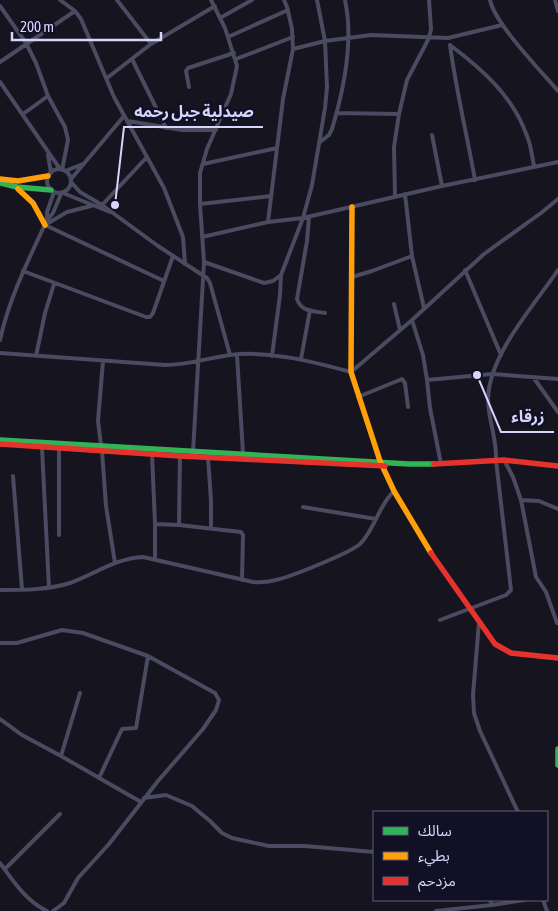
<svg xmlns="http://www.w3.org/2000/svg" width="558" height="911" viewBox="0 0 558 911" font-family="'Asap Condensed','Noto Sans Arabic',sans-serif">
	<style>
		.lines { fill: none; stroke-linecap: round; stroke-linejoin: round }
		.street { stroke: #4a4a60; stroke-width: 4 }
		.fast { stroke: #30b455; stroke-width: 5.5 }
		.slow { stroke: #ff9f0a; stroke-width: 5.5 }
		.jam { stroke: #e5322d; stroke-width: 5.5 }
		.leader { fill: none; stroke: #d8d5fd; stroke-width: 2 }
		.callout-dot { fill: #d8d5fd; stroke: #121024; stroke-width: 2 }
		.callout-label { font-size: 16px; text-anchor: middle; font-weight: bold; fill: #d8d5fd; stroke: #121024; stroke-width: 5; stroke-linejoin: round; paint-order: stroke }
	</style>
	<rect width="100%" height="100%" fill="#16141f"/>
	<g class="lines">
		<path class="street" d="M60,0L75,11L81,19L114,97L164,188L183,237L185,264
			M117,0L151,44
			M490,0C495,24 541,71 558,91
			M555,0L558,11
			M0,6L26,43L36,63L48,96L65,127L68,140L62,170
			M220,18L252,0
			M228,37L288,10
			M450,45C482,69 513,96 527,136C531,145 532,156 534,166
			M450,45C456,90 467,135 475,180
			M293,49L325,41L371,35L448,38L502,25
			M132,59L166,128
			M236,59L293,37
			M0,62L75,11
			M107,78L151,44L215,6
			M0,82L60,169
			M189,87L186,71L188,68L234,53
			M337,113L399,114
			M23,114L48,96
			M128,121L182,130H216
			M432,135L442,186
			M320,142L329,135L332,129C344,89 354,41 345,0
			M48,155L51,173
			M203,164L277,148
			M47 181a12 12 0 1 1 24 0a12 12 0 1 1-24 0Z
			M65,171L83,164
			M71,179L124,116
			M71,182L80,192L102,205L158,246L207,278L210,283L230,355
			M63,193L110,212
			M405,194L412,256L424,308
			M395,196L394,147L399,114L407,80L429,38L431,29L429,0
			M200,204L271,196
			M102,205L147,157
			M91,206L67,212L45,225L164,281
			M309,217L307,241L297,299C301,312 314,311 325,313
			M47,220V212L54,192
			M268,222L283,99L293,49L292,29L287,7L284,0
			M202,237L268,222L303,218L442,186L558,162
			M204,262L264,283L273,281L281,275L303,218L312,185L325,108L327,87L325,41L317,0
			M465,270L501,355
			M23,271L146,317H150L153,313L173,256
			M352,277L372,271L412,256
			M394,304L400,330
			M412,320L423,355L427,380L492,374L558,379
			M0,340C9,298 29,259 47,220L53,213L61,194
			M0,353L165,365C188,365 208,358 230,355C269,350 314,362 351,372L412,320L484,254L541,213L558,199
			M237,355L243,453
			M36,356L45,313L54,284
			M272,356L280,295L281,275
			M301,359L310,310
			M533,377L558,412
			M427,380L430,408L441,464
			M358,397L402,379L405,383L408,407
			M101,445L98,421L103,361
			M42,448L49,588
			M102,451L106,506L115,563
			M193,452L204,262L200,204V173L207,149L231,94L237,66L225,28L211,0
			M152,454L155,524L179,525L241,532L243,535L242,580
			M208,457L211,501V528
			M504,460L513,477L521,500L536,577L546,592L557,623
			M13,476L22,589
			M521,500L539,501L558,509
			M303,507L376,519
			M155,524V560
			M179,525L180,456
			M59,535V449
			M0,590C23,590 48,590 70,583C95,574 116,558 143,557L253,582C261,583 268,582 276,580C290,577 353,552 361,543C375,528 379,505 394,491
			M440,620L506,595L511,590L496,460C497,439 488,419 488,399C489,354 534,306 558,270
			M479,622L473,695L474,713L480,731L518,812
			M0,643H17L62,630L83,633L148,656L215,693L219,700L216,710L203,729L158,781L109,844L78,878L64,903L53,911
			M80,693L61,756L141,802
			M0,719L22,735L61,756
			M99,778L122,729L136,728L148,656
			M144,798L166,795L192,806L210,821L222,833L232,838L269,846H305L374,852
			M0,863C13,881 26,901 47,911
			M5,869L60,814
			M543,900L547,911
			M492,905L524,900
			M436,911L492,905L490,900"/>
		<path class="fast" d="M0,183L17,187L51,190
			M0,440L409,464H434
			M558,749V765"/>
		<path class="slow" d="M0,179L18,181L48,176
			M18,189L33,203L45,225
			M352,207L351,372L380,461L394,491L431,553"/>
		<path class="jam" d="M0,444L180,456L385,466
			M434,464L504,460L558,466
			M431,553L495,644L511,653L558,658"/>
	</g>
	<path class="leader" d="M115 205L124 127H263M477 375L501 432H554"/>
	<g class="callout-dot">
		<circle cx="115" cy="205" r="5"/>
		<circle cx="477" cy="375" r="5"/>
	</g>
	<g class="callout-label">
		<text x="194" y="117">صيدلية جبل رحمه</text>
		<text x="528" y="422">زرقاء</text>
	</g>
	<rect x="373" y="811" width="175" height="90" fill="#121024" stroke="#615f7b"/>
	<rect x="383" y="827" width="25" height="8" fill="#30b455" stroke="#615f7b"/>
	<text x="418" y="836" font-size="15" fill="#d8d5fd">سالك</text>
	<rect x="383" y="852" width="25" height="8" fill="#ff9f0a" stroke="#615f7b"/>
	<text x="418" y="861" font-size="15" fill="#d8d5fd">بطيء</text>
	<rect x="383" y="877" width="25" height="8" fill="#e5322d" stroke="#615f7b"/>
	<text x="418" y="886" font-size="15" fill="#d8d5fd">مزدحم</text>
	<path d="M12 32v8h149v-8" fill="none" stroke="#d8d5fd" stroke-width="2.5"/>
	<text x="20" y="32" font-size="15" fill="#d8d5fd" stroke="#121024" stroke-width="4" paint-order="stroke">200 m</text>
</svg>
